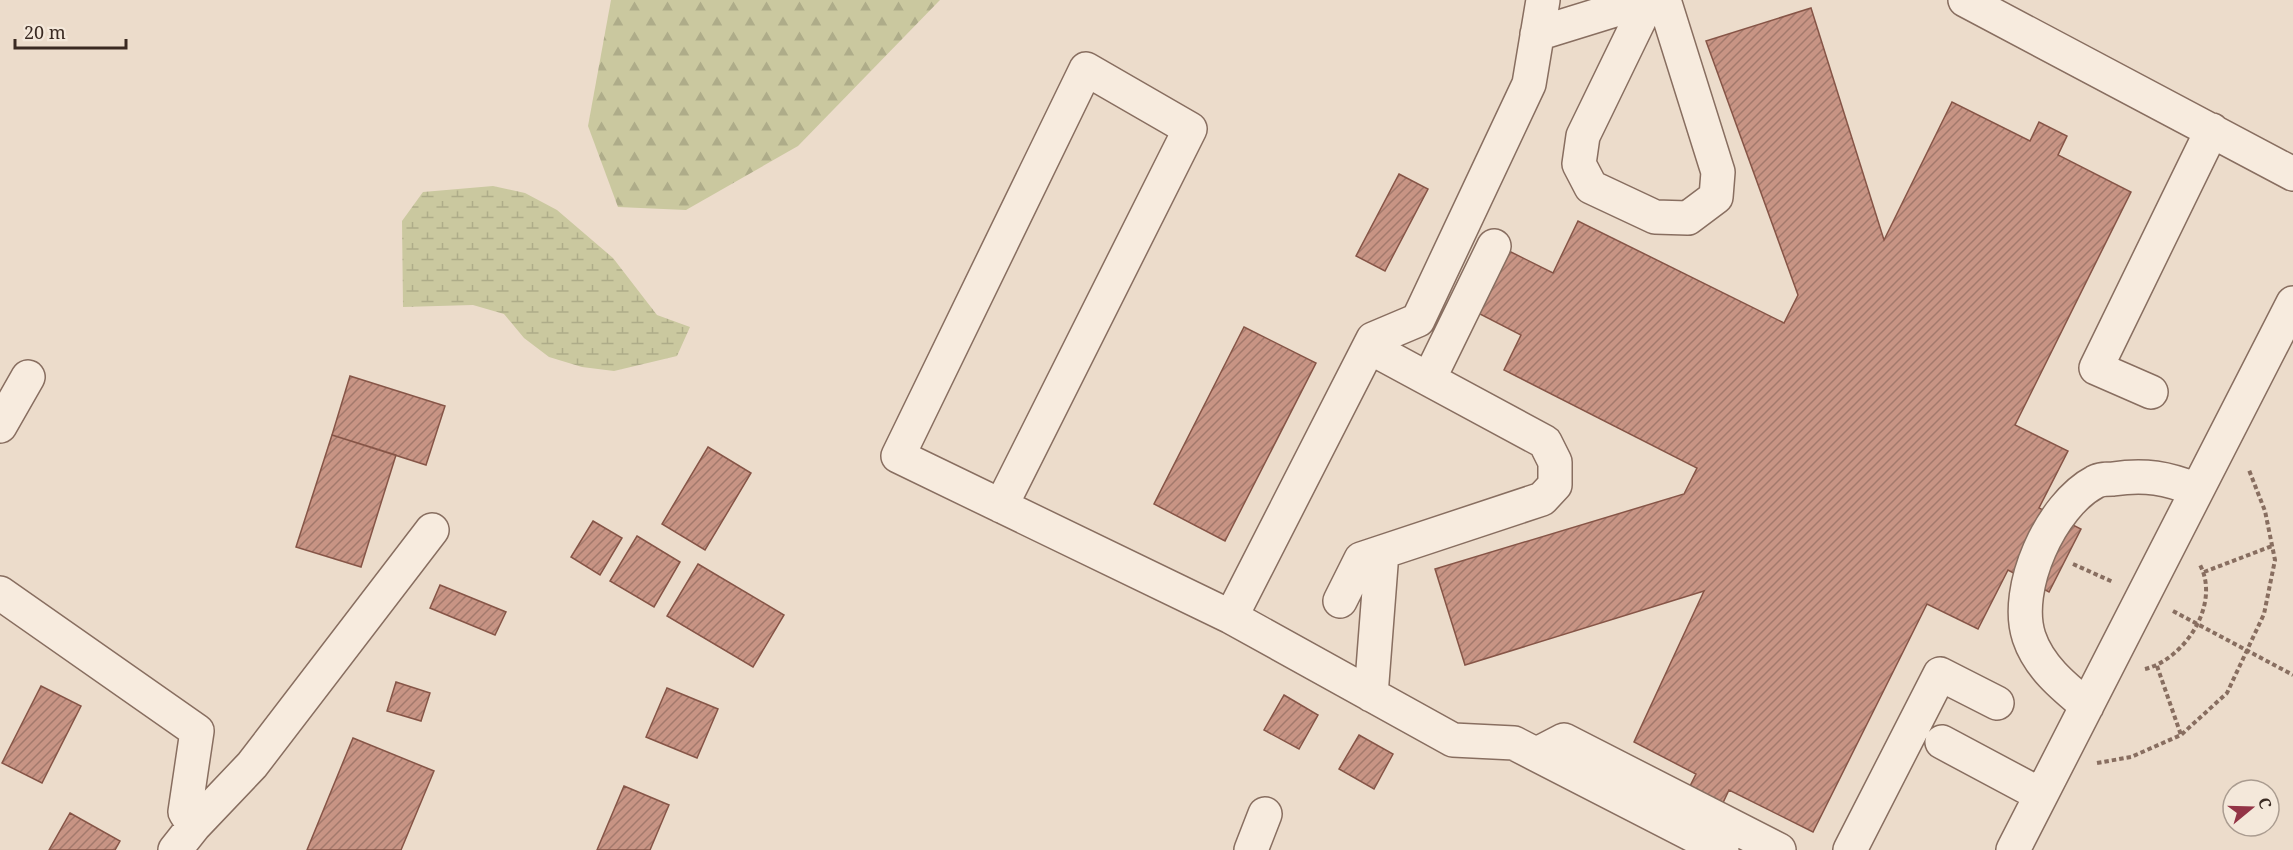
<svg xmlns="http://www.w3.org/2000/svg" width="2293" height="850" viewBox="0 0 2293 850" font-family="'Noto Serif',serif">
	<style>
		.forest { fill: url(#forest-firs) }
		.wetland { fill: url(#wetland-marsh) }
		.building { fill: url(#building-hatch); stroke: #865547; stroke-width: 1.5 }
		.lines { fill: none; stroke-linecap: round; stroke-linejoin: round }
		.minor-casing { stroke: #886e60; stroke-width: 36 }
		.path { stroke: #886e60; stroke-width: 4; stroke-dasharray: 4.5 3; stroke-linecap: butt }
		.minor { stroke: #f7ebde; stroke-width: 33 }
	</style>
	<defs>
		<pattern id="forest-firs" width="22" height="20" patternUnits="userSpaceOnUse" patternTransform="scale(1.5)"><rect width="22" height="20" fill="#cac89f"/><path d="M5 1l3.5 6h-7zM16 11l3.5 6h-7z" fill="#aeac89"/></pattern>
		<pattern id="wetland-marsh" width="20" height="14" patternUnits="userSpaceOnUse" patternTransform="scale(1.5)"><rect width="20" height="14" fill="#cac89f"/><path d="M1 5h8M5 5V1M11 12h8M15 12V8" fill="none" stroke="#aeac89"/></pattern>
		<pattern id="building-hatch" width="6" height="6" patternUnits="userSpaceOnUse" patternTransform="scale(1.5)"><rect width="6" height="6" fill="#c89484"/><path d="M-1 1l2-2M0 6l6-6M5 7l2-2" fill="none" stroke="#a3796c"/></pattern>
	</defs>
	<rect width="100%" height="100%" fill="#ecdccb"/>
	<path class="forest" d="M611,0H940L798,146L686,210L618,207L588,126Z"/>
	<path class="wetland" d="M493,186L525,193L557,210L613,258L657,315L690,327L677,356L614,371L582,367L549,357L524,338L504,314L473,305L403,307L402,221L423,192Z"/>
	<path class="building" d="M1811,8L1884,240L1952,102L2030,141L2039,122L2067,136L2058,155L2131,192L2015,425L2068,451L2039,508L2081,529L2049,592L2008,570L1978,629L1927,604L1813,832L1729,790L1721,807L1688,790L1696,774L1634,742L1704,591L1465,665L1435,569L1684,494L1697,468L1504,370L1521,335L1476,312L1507,250L1553,273L1578,221L1784,323L1798,295L1706,41Z
		M1399,174L1428,189L1385,271L1356,256Z
		M1244,327L1316,363L1225,541L1154,504Z
		M350,376L445,406L426,465L332,435Z
		M332,435L396,455L361,567L296,547Z
		M708,447L751,473L705,550L662,524Z
		M593,521L622,538L600,575L571,557Z
		M637,536L680,562L654,607L610,581Z
		M698,564L784,615L753,667L667,616Z
		M440,585L506,612L495,635L430,608Z
		M396,682L430,693L421,721L387,711Z
		M41,686L81,706L42,783L2,763Z
		M667,688L718,709L697,758L646,737Z
		M1284,695L1318,715L1299,749L1264,730Z
		M1359,735L1393,754L1374,789L1339,769Z
		M353,738L434,771L401,850H307Z
		M624,786L669,805L650,850H597Z
		M70,813L120,841L115,850H49Z"/>
	<g class="lines">
		<g class="minor-casing">
			<path id="minor" d="M1649,0L1583,136L1579,164L1591,187L1655,217L1688,218L1716,197L1718,172L1664,0
				M1965,0L2293,174
				M1537,34L1647,0
				M1429,379L1494,246
				M2151,392L2096,368L2212,130
				M0,426L28,377
				M1001,506L1190,129L1086,69L898,456L1231,617L1453,740L1514,743L1722,850
				M0,593L197,731L185,812L194,826
				M1340,601L1361,559L1542,499L1555,485V462L1545,442L1369,347
				M1231,617L1373,339L1418,320L1529,84L1543,0
				M1371,695L1382,552
				M2087,706C2064,687 2039,667 2029,637C2013,589 2051,505 2095,482C2100,479 2107,479 2113,479C2145,474 2167,478 2197,490
				M1942,742L2041,795
				M1537,754L1564,740L1779,850
				M175,850L194,826L252,765L432,530
				M1251,850L1265,814
				M1850,850L1940,674L1997,703
				M2013,850L2293,303"/>
		</g>
		<path class="path" d="M2073,564L2113,582
			M2204,572L2272,546
			M2173,611L2293,675
			M2157,666L2181,735
			M2145,669C2185,659 2222,603 2199,563
			M2097,763L2131,757L2181,735L2227,693L2264,614L2275,560L2265,511L2249,470"/>
		<use href="#minor" class="minor"/>
	</g>
	<g transform="translate(2251 808) rotate(71)"><circle r="28" fill="#f4e8da" stroke="#aa9c90" stroke-width="1.5"/>
	<path d="M0-4.5L10 22L0 15L-10 22Z" fill="#933446"/>
	<text y="-9" font-size="16" font-weight="bold" text-anchor="middle" fill="#3a2a22">С</text>
	</g>
	<path d="M15 39v9h111v-9" fill="none" stroke="#3a2a22" stroke-width="3"/>
	<text x="24" y="39" font-size="18" fill="#3a2a22" stroke="#f4e8da" stroke-width="4.5" paint-order="stroke">20 m</text>
</svg>
